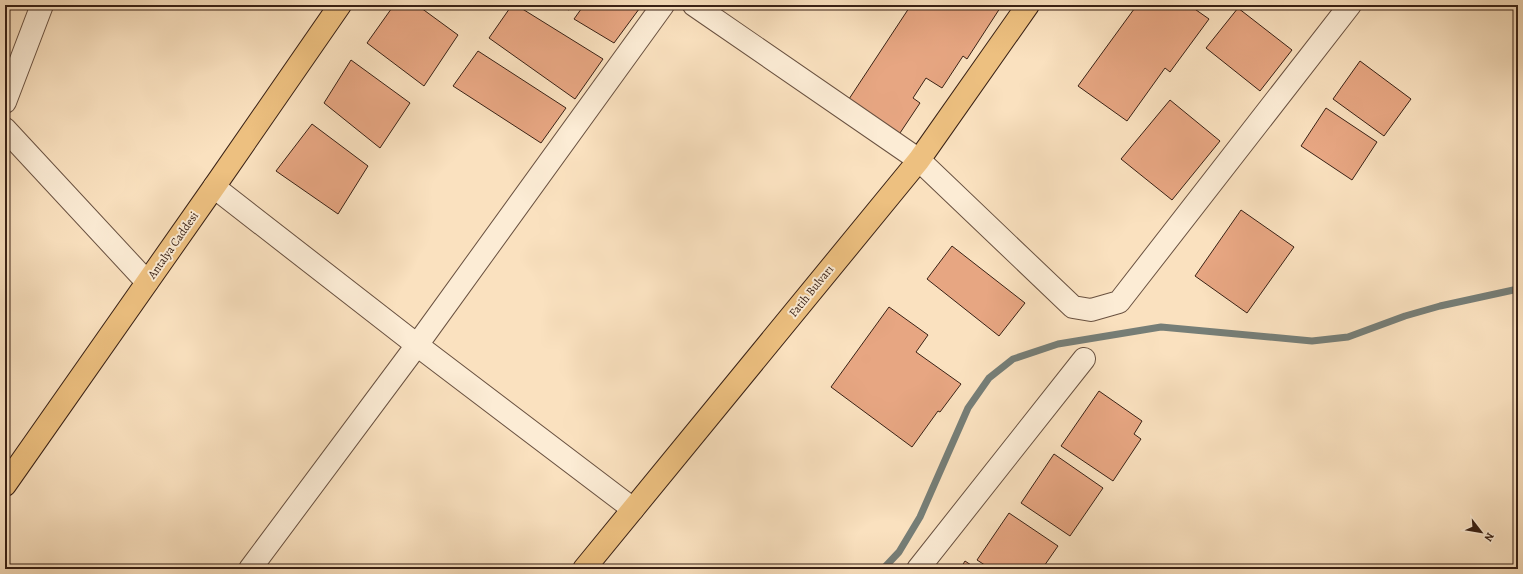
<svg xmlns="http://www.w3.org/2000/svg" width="1523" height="574" viewBox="0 0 1523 574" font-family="Alegreya,serif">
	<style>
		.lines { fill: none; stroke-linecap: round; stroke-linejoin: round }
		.stream { stroke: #767e77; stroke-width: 7 }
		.building { fill: #e7a682; stroke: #392115 }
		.minor-casing { stroke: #695140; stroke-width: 24 }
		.major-casing { stroke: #392115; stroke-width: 24 }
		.minor { stroke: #fcecd5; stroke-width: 22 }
		.major { stroke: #edc080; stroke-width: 22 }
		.labels { text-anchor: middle; stroke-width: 4; stroke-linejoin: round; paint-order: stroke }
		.street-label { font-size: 12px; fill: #392115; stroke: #fcecd5 }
	</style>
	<rect width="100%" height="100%" fill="#fae1bf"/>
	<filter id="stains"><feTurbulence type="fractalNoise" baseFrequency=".005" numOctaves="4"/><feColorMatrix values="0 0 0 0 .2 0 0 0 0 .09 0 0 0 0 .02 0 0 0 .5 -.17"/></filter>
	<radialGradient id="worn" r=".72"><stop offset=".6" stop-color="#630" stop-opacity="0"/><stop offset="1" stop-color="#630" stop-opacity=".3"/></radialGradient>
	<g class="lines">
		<path class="stream" d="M883,569L899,552L920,517L968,408L989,378L1013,359L1058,344L1161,327L1312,341L1348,337L1405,316L1440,306L1518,289"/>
	</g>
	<path class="building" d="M394,5H417L458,35L424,86L367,43Z
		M512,5H516L603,59L575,99L489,38Z
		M560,5H572L569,10Z
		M584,5H642L614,43L574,19Z
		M911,5H1002L967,59L963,56L942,88L926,78L913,98L920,103L898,136L847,102Z
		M1137,5H1189L1209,19L1170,72L1165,68L1127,121L1078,86Z
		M1238,8L1292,50L1260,91L1206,48Z
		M478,51L566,108L541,143L453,86Z
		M351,60L410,103L380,148L324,103Z
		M1360,61L1411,99L1384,136L1333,99Z
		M1170,100L1220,141L1172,200L1121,159Z
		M1326,108L1377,142L1352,180L1301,146Z
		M312,124L368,166L338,214L276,171Z
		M1241,210L1294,247L1247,313L1195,276Z
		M952,246L1025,303L999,336L927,279Z
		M889,307L928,335L916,352L961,384L940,412L938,411L912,447L831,387Z
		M1099,391L1142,421L1134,434L1141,439L1113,481L1061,446Z
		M1054,454L1103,488L1070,536L1021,503Z
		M1009,513L1058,546L1042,569H991L977,560Z
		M965,561L977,569H960Z"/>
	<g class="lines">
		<g class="minor-casing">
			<path id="minor" d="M694,5L919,160L1073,307L1091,310L1119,302L1350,5
				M5,102L42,5
				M5,129L147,282
				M214,187L417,345L633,509
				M250,569L417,345L663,5
				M918,569L1084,359"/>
		</g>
		<g class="major-casing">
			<path id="major" d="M5,485L214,187L340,5
				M584,569L919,160L1028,5"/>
		</g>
		<use href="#minor" class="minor"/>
		<use href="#major" class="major"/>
	</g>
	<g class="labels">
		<g class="street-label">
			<text transform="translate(173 245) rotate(-55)" y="4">Antalya Caddesi</text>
			<text transform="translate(811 291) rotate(-51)" y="4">Fatih Bulvarı</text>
		</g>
	</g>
	<rect width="1523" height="574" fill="none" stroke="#fae1bf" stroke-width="20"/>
	<rect x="6" y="6" width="1511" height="562" fill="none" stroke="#392115" stroke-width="2"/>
	<rect x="10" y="10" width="1503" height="554" fill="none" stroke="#392115"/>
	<g transform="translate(1481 532) rotate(121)" stroke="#fcecd5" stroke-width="3" paint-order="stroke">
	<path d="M0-3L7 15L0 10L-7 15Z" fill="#392115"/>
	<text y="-6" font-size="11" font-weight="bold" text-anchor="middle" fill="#392115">N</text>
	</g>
	<rect width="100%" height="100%" filter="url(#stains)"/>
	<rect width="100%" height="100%" fill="url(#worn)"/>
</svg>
